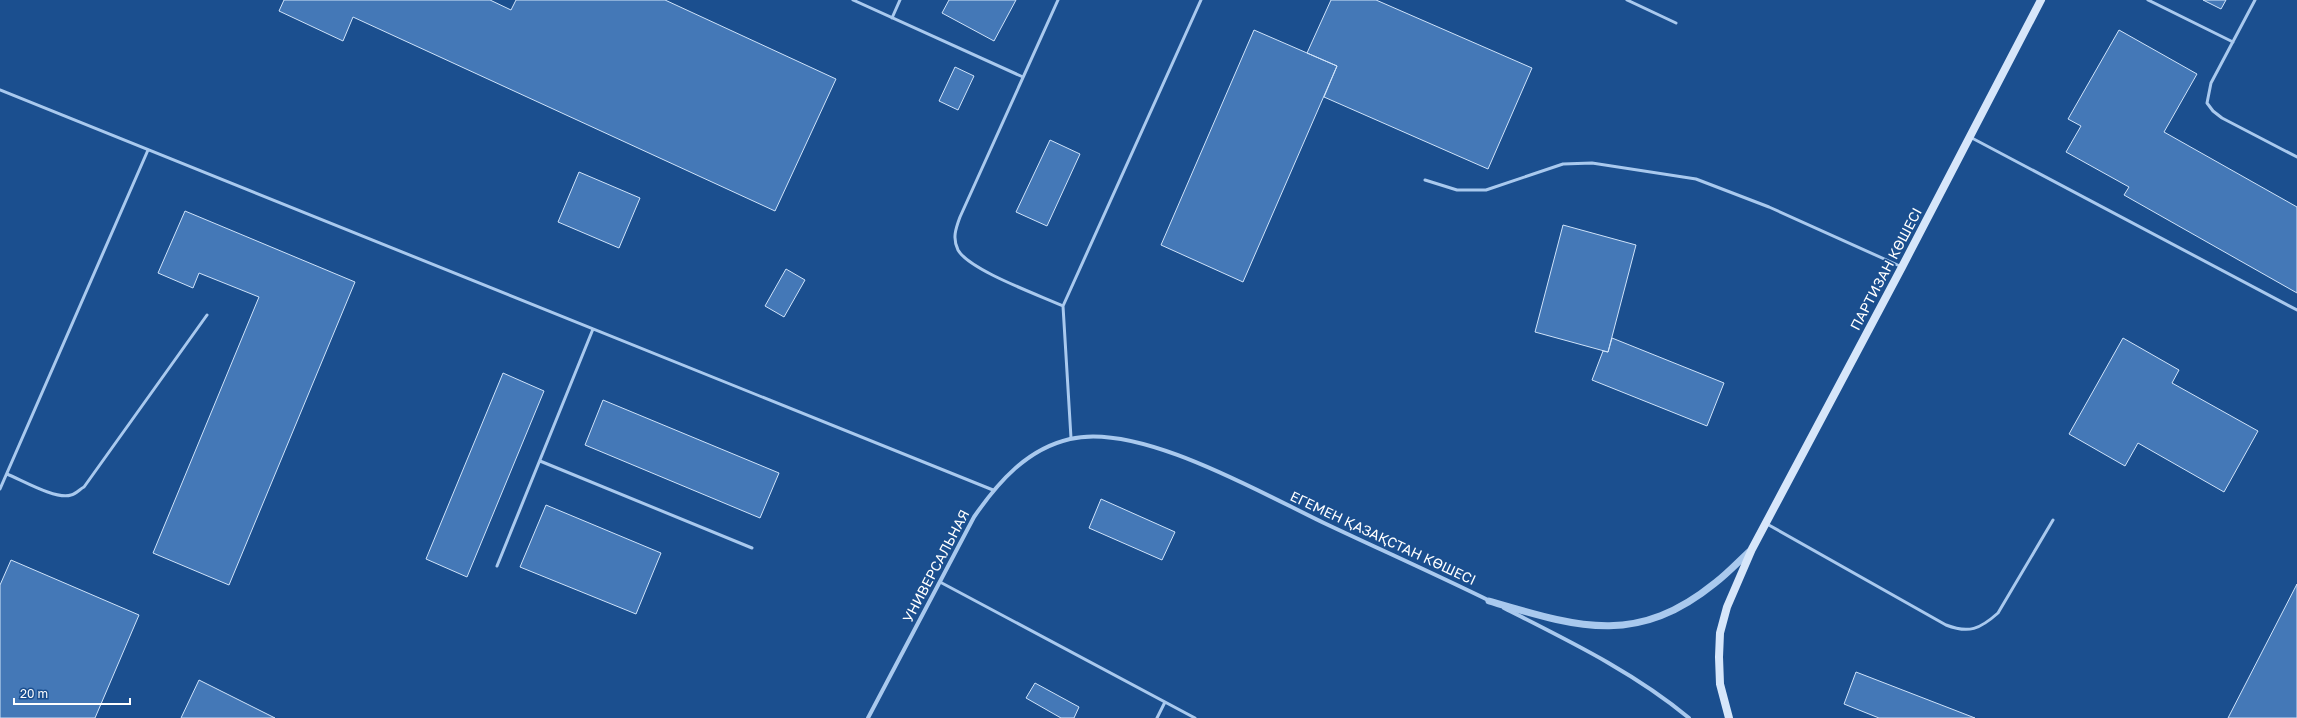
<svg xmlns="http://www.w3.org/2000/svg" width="2297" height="718" viewBox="0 0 2297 718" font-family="'Golos Text',sans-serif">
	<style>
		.building { fill: #4478b7; stroke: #cfe3fa }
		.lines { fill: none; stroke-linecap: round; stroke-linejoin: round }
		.service { stroke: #a9c9ee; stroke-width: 3 }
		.minor { stroke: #a9c9ee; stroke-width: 4 }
		.tertiary { stroke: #a9c9ee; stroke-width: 7 }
		.secondary { stroke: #d6e6fa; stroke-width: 8 }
		.labels { text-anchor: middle; stroke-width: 3.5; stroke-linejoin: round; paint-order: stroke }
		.street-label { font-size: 14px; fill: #fff; stroke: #1b4f8f }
	</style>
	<rect width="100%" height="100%" fill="#1b4f8f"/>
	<path class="building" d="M284,0H490L511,10L516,0H665L836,79L775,211L353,17L343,41L279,11Z
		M949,0H1016L994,41L942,13Z
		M1331,0H1376L1532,68L1488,169L1324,97L1337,66L1307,53Z
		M2203,0H2226L2221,9Z
		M1254,30L1337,66L1243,282L1161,245Z
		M2119,30L2197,74L2164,132L2297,207V293L2124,195L2129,187L2066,152L2081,126L2068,119Z
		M955,67L974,76L958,110L939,101Z
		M1050,140L1080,154L1047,226L1016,212Z
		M579,172L640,198L619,248L558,222Z
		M185,211L355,282L229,585L153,553L259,297L199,273L193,288L158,273Z
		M1563,225L1636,245L1608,352L1535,332Z
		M786,269L805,280L784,317L765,306Z
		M1612,338L1724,383L1707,426L1592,380L1603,351L1608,352Z
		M2123,338L2179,370L2172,383L2258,431L2224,492L2138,443L2125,466L2069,434Z
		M503,373L544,391L467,577L426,559Z
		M603,400L779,473L760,518L585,445Z
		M1101,499L1175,532L1162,560L1089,528Z
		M546,505L661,553L636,614L520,567Z
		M11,560L139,615L95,718H0V585Z
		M2297,584V718H2228Z
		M1856,672L1975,718H1879L1844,704Z
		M199,680L275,718H181Z
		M1035,683L1079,707L1074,718H1061L1026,698Z"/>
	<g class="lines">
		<path class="service" d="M853,0L1023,77
			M1058,0L960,217C956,228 952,238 958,250C969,270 1039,295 1063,306
			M1627,0L1676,23
			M2148,0L2233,42
			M2255,0L2211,83L2207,103L2213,111L2222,118L2297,157
			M892,18L900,0
			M0,90L993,490
			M1970,137L2297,310
			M1425,180L1457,190H1486L1563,164L1592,163L1696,179L1769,207L1902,267
			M1071,438L1063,306L1201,0
			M540,461L752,548
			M7,474C22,480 56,500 71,495C76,494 80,489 84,487L207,315
			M0,489L148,150
			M1767,524L1946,625C1969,634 1980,629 1998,613L2053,520
			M497,566L593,329
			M940,582L1195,718
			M1157,718L1165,702"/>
		<path class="minor" d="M1504,608C1567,640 1634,672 1689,718
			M868,718L974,517C998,482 1027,449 1070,439C1139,422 1261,493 1324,523C1379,549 1435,574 1490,601"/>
		<path class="tertiary" d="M1489,601C1578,627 1636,647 1715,583C1728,573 1739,561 1751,550"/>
		<path class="secondary" d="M1729,718L1720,684L1719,657L1720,633L1727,607L1752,549L1902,267L2041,0"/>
	</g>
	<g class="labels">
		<g class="street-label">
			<text transform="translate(1886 269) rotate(-62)" y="5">ПАРТИЗАН КӨШЕСІ</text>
			<text transform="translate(1383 538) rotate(25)" y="5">ЕГЕМЕН ҚАЗАҚСТАН КӨШЕСІ</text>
			<text transform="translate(936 566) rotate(-62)" y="5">УНИВЕРСАЛЬНАЯ</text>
		</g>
	</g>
	<path d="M14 698v6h116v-6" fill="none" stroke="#ffffff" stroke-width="2"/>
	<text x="20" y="698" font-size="12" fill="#ffffff" stroke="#1b4f8f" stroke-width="3" paint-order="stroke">20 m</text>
</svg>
